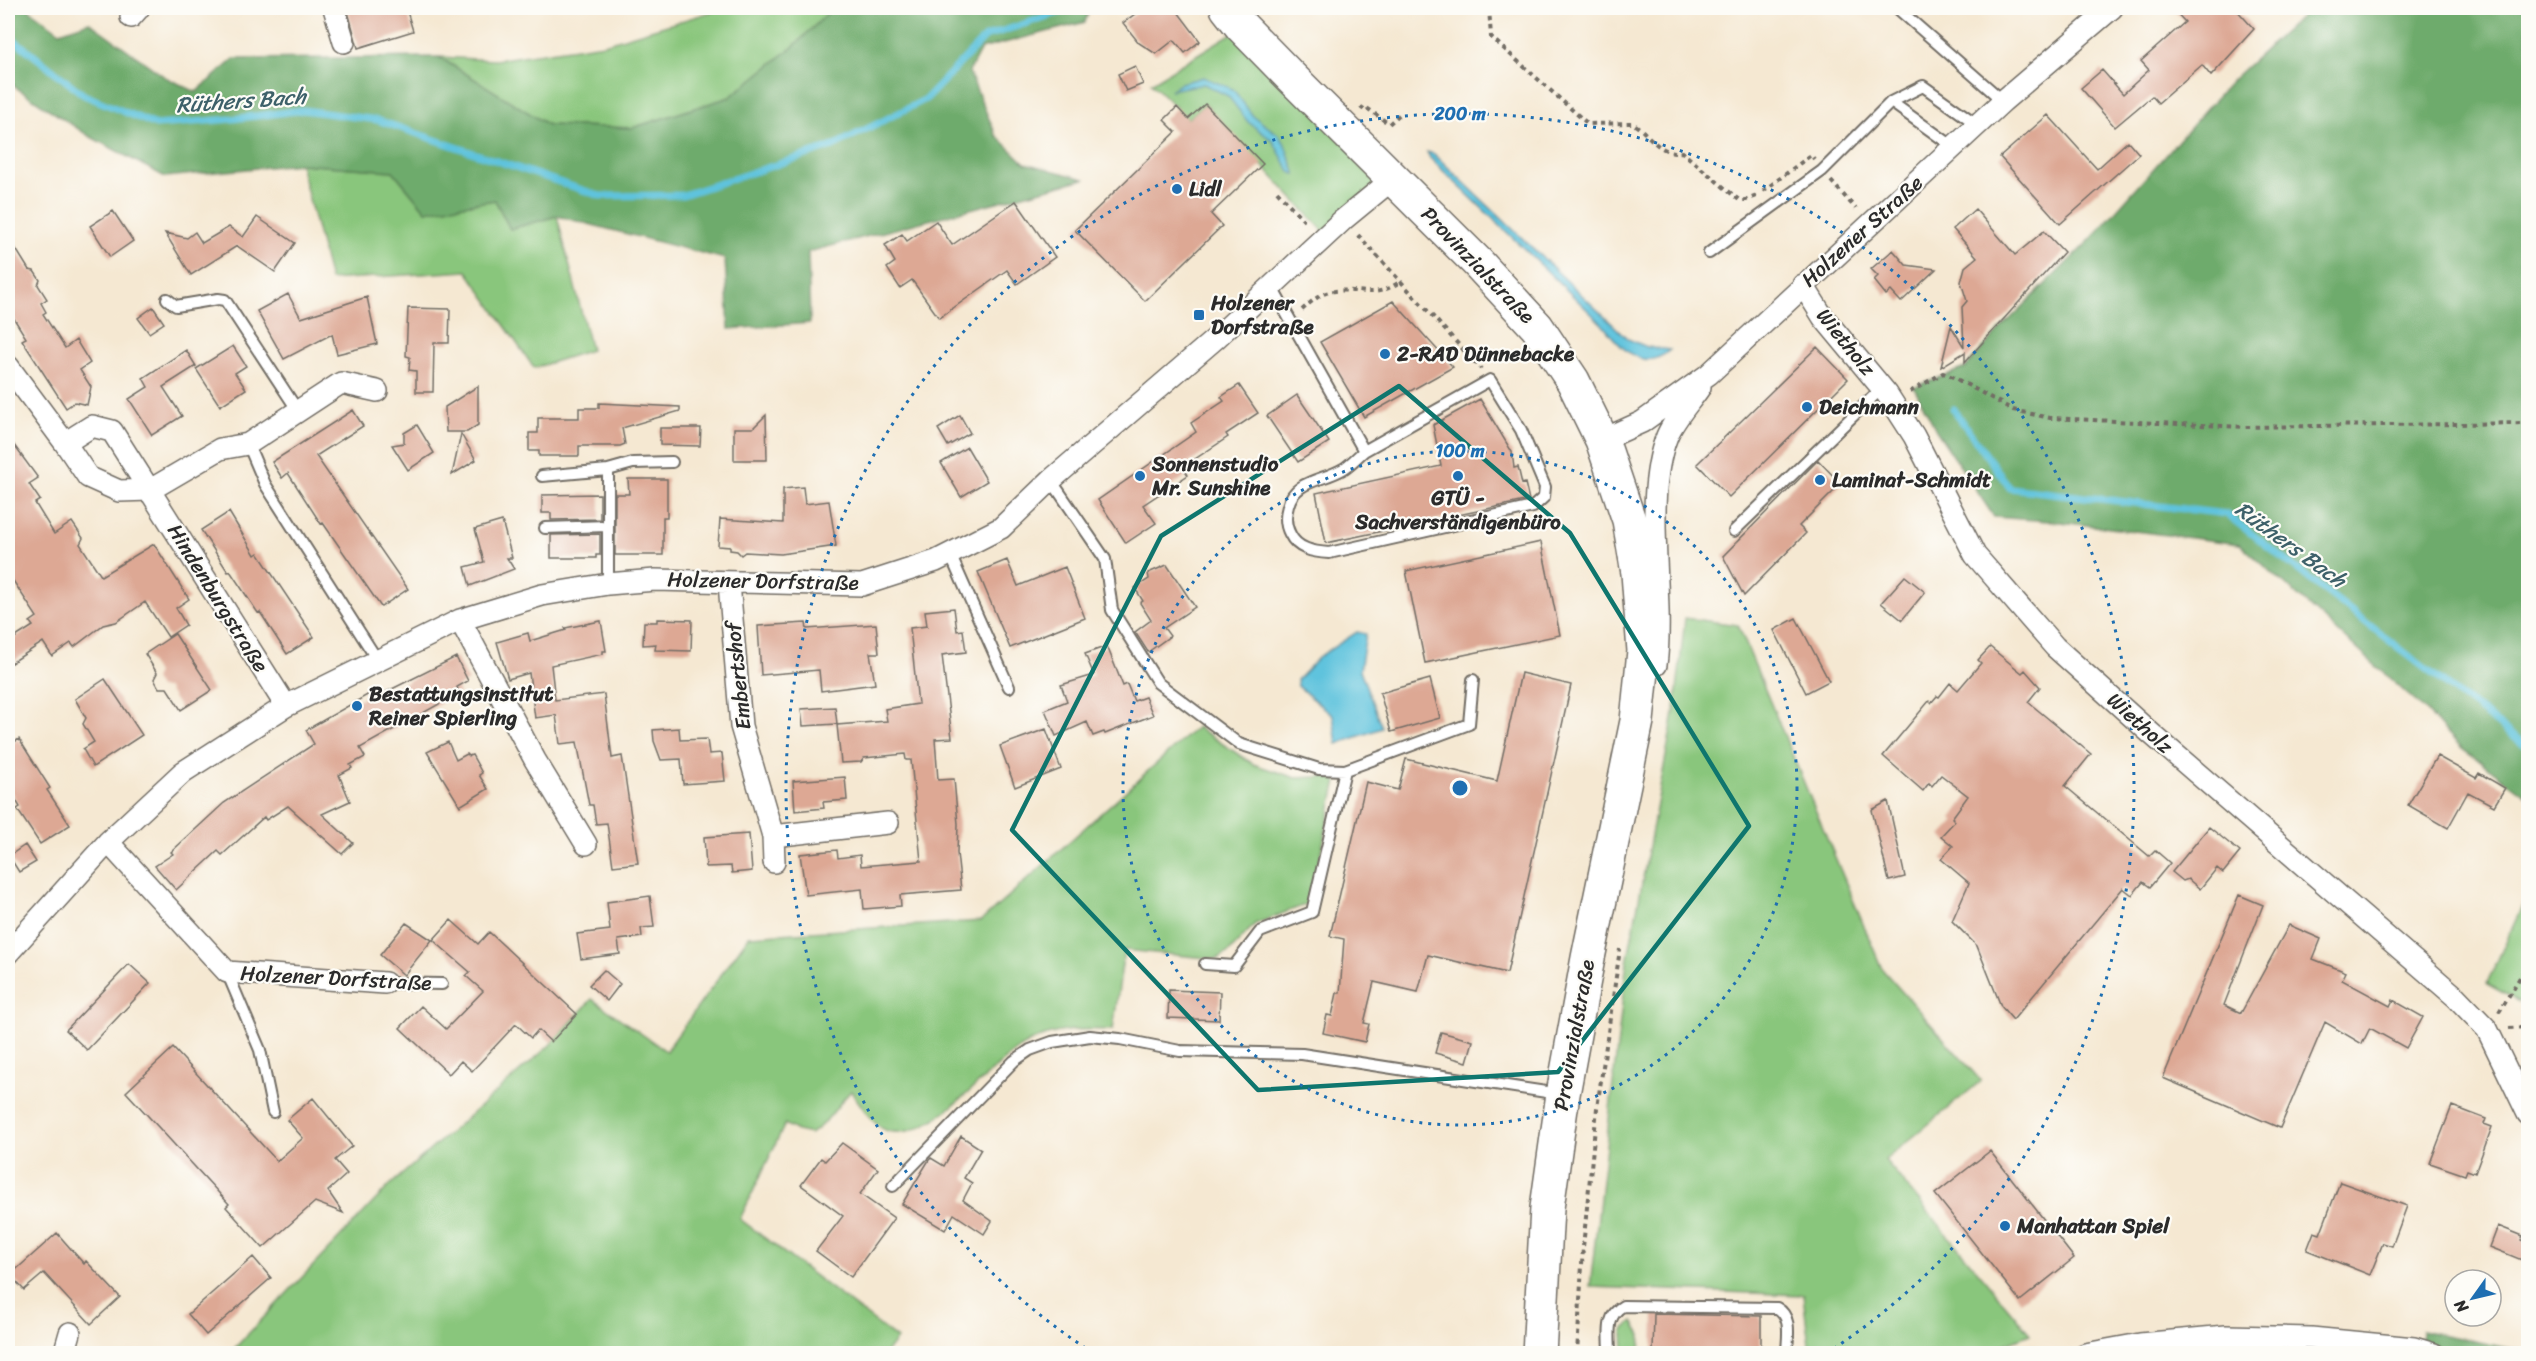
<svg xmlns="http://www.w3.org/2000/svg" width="2536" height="1361" viewBox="0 0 2536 1361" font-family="Sriracha,sans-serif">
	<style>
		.green { fill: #89c67c; stroke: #5a7854; stroke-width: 1.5 }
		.forest { fill: #6eab6c; stroke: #4c6b4c; stroke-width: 1.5 }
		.water { fill: #5fc3dd; stroke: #457784; stroke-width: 1.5 }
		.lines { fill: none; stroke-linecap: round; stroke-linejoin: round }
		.stream { stroke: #5fc3dd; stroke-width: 7 }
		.building { fill: #dda894 }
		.service-casing { stroke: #726d65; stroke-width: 14 }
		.minor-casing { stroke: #726d65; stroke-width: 24 }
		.primary-casing { stroke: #726d65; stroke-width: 36 }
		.path { stroke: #726d65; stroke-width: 4; stroke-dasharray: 4.5 4.5; stroke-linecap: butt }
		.service { stroke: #fff; stroke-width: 10 }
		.minor { stroke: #fff; stroke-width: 21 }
		.primary { stroke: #fff; stroke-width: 33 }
		.marked { fill: none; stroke: #0f766e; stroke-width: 4.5; stroke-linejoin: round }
		.ring { fill: none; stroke: #1f6fb2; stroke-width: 3; stroke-dasharray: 3 6 }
		.poi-dot { fill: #1f6fb2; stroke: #fdfcf7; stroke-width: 2 }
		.labels { text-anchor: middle; stroke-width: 4.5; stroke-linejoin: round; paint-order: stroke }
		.poi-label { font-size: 21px; font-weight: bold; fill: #2b2b2b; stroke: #fdfcf7; text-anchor: start }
		.street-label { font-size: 21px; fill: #2b2b2b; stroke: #fdfcf7 }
		.water-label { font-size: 22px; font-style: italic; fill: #3d6069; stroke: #fdfcf7 }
		.centre { fill: #1f6fb2; stroke: #fdfcf7; stroke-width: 3 }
		.ring-label { font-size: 18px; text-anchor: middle; font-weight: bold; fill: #1f6fb2; stroke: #fdfcf7; stroke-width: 4.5; stroke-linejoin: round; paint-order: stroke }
	</style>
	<rect width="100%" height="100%" fill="#fdfcf7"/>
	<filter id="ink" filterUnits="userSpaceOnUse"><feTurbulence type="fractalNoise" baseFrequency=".0167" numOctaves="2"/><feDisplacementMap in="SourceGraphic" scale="12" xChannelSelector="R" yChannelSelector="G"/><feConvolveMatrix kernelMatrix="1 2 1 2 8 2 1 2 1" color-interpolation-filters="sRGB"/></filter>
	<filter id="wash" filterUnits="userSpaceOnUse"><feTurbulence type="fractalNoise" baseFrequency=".008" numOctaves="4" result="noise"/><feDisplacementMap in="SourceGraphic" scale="24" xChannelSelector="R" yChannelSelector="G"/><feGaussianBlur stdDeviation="1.35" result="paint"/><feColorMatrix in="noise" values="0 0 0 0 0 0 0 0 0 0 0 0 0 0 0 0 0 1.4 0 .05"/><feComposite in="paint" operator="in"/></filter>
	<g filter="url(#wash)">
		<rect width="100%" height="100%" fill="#f5e8d2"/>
		<path class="green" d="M724,8H833L794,46L730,97L632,128L548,125L439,57L495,60L604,44Z
			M1242,27L1394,178L1327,235L1205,104L1188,119L1151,83Z
			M300,164L393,171L426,211L495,200L510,229L557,216L591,350L534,368L467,271L330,280Z
			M1685,618L1738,625L1882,969L1981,1081L1885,1160L2030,1334L1982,1353H1810L1803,1295L1590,1287L1626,968L1675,708Z
			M1197,727L1253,764L1296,778L1338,776L1310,903L1255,924L1229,952L1217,959L1124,950L1113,1030C1083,1029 1055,1028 1028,1043C990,1063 934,1143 888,1131C873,1127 860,1103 851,1091C837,1105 827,1124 810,1134L797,1131L785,1124L740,1219L897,1339L886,1353L229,1354L390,1185L550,1045L592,999L666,1051L749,936L981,921Z
			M2528,893V1007L2487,984Z
			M1633,1322L1641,1335L1640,1353H1624L1623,1330Z"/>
		<path class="forest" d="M8,8H27L60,32L89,22L165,77L196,92L234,59L439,57L548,125L632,128L730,97L794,46L833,8H1090L1085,22L981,49L969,72L996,135L1025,163L1084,179L808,252L810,323L729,329L725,259L557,216L510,229L495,200L426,211L393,171L300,164L165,177L89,136L8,82Z
			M2310,8H2528V797L2462,748L2425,710L2240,544L2061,522L1994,517L1936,430L1914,387L1965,368L2001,328L2091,239L2232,80Z
			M2421,1330L2528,1352V1354H2419Z"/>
		<path class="water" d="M1203,77L1233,89L1253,116L1279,135L1284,142L1296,175L1290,172L1273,141L1248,122L1228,96L1204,84L1170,90L1181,83Z
			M1427,152L1434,154L1628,339L1647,347L1670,350C1641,375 1619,345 1602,324L1430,158Z
			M1357,632L1366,634L1360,670L1382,728L1337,744L1333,716L1298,686L1297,680L1320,656Z"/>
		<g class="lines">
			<path class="stream" d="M8,35L84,95L156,125L232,119L303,110L377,120L600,196L683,195L831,147L926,99L985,37L1072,8
				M1953,409L2010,488L2226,514L2528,748"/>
		</g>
		<g id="blocks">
			<path class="building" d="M347,8H406L413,31L358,48Z
				M1143,8H1175L1200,41L1185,53L1174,40L1156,54L1139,43L1123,23Z
				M2172,8H2235L2254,29L2211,76L2202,65L2158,103L2152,96L2115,127L2081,88L2102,70L2123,94L2149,70L2141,61L2185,22Z
				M1135,66L1143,84L1126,91L1118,74Z
				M1205,104L1263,164L1211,214L1222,226L1145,301L1075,230L1176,132L1164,120L1177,107L1188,119Z
				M2048,115L2097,169L2128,141L2139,154L2060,224L2000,157Z
				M1016,201L1055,257L1017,284L1007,270L939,318L912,280L900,288L887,268L895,262L885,245L902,234L907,241L936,221L952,245Z
				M1975,209L2015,255L2044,231L2064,252L1965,362V352L1941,367L1951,326L1964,347L1962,307L1967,301L1961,282L1965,267L1977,257L1953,229Z
				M113,211L133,241L110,257L90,226Z
				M257,217L295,243L275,272L237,246L191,275L165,233L187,238L195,232L202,243L229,227L243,237Z
				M8,236L29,270L34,271L40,280L38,285L47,299L41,303L46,312L43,314L65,348L76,340L90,363L80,370L91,387L87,405L75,402L66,408L22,340L26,338L8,309Z
				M1893,250L1906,265L1936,269L1901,302L1891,291L1886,295L1874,280L1878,276L1871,269Z
				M288,294L301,318L367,297L377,344L337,354L332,334L284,359L257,311Z
				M1393,301L1453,367L1364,417L1320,342Z
				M153,307L164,323L149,333L138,318Z
				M408,308L450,309L449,343H434L433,392H416V371L409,370L410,357L406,356Z
				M233,346L246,366L235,373L246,389L220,406L196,369Z
				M1817,347L1848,379L1729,497L1697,464Z
				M186,350L196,366L163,387L182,416L152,435L129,399L148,387L143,378Z
				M1239,385L1258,413L1226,434L1228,437L1183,467L1188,475L1143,505L1156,523L1126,543L1098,500L1196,432L1191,423L1224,401L1221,397Z
				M478,386V425L467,432H446L445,407Z
				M1297,395L1329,442L1298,462L1267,416Z
				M1480,399L1512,452L1514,468L1518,467L1522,484L1525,483L1529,500L1326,543L1316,493L1441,466L1433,425Z
				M599,403L680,407V411L622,428L625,444L620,446H579V456H539V451H529V433H538V418H579V408H599Z
				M353,410L363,426L316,456L408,589L381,607L323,523L321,524L288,473L282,478L272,462Z
				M766,415L767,460H734V428H753Z
				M960,415L970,433L948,446L938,429Z
				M417,425L434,453L408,470L392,445L404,443V433Z
				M660,428H701L700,446L660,445Z
				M461,434L476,460L452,475Z
				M8,437L38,478L29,484L40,500L35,503L54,534L72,522L83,538L80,544L101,576L154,544L189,599L176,608L186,625L168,637L145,602L116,622L103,625L74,647L71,643L52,656L43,642L8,665V642L33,626L30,622L37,617L8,573Z
				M967,447L987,481L961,497L941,463Z
				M1818,460L1841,484L1799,526L1806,533L1744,596L1723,556Z
				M628,479H667V517H663V555H615V494H629Z
				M803,487L805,504L829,501L836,546L781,554L745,552L741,555L737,551L730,550V547L718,546L720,519L783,523V489Z
				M600,494V519L551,520V513H542V495Z
				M229,512L255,555L258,553L314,637L287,654L260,612L258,613L230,571L228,572L201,530Z
				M502,521L512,558H507L514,569L470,586L465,567L484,562L475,529Z
				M600,534V555H596V558H551V535Z
				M1541,542L1560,635L1425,663L1406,571Z
				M1007,560L1018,586L1065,567L1085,618L1010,648L978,572Z
				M1167,565L1195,607L1164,628L1170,636L1148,652L1135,632L1151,620L1140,603L1143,601L1135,588L1149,579L1148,573Z
				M1905,576L1925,592L1902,620L1881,603Z
				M954,608L957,631L963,630L966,652L942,655L952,738L935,739L938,780L954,779L958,824L957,853L961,890L900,895L901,906L864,909L862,889L806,895L800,854L837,850L838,858L860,855L861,866L921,861L911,760H906L905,754L864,758L861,762L841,763L837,725L887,721L885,709L918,704L910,628L927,626L925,611Z
				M1796,618L1829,681L1806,693L1774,630Z
				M657,619L692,620L691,651L655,650L656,644L643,645L644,622H657Z
				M601,621L606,651H603V654L551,665L555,700L604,694L612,758L622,756L638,863L613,866L607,823L596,824L593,805H589L577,742L560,744L556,715L535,718L529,673L508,679L497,642L528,633L530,641L566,630L565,628Z
				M806,623L807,629L876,624L879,653H870L875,684L821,691L819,670L761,675L758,626Z
				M175,634L212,690L181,710L167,688H159L154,679L157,673L145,654Z
				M1107,646L1123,686L1127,684L1134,701L1145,697L1153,715L1105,734L1104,732L1093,736L1087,722L1056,736L1045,710L1067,701L1061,685L1094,675L1085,654Z
				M1990,647L2022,673L2025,670L2040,687L2028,702L2091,754L2065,786L2149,856L2155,850L2170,863L2150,887L2143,882L2132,895L2123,888L2013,1020L2001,1006L1977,946L1952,921L1969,883L1941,859L1953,846L1941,836L1955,821L1952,818L1968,796L1941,775L1932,786L1929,783L1923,791L1883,756L1929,701L1931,703L1937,696L1939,697L1950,683L1958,690L1981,663L1978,660Z
				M456,657L468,681L457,687L459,693L360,748L365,757L350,765L352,768L339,775L350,801L322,814L353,843L342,854L288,806L266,820L264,817L222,855L218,851L176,890L155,866L173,854L171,852L224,803L314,744L306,730L369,694L372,699Z
				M1521,673L1571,685L1507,973L1428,955L1418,992L1374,982L1364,1023L1369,1024L1365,1042L1323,1033L1327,1015L1332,1016L1337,993H1340L1344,939L1330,936L1366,782L1398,790L1406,759L1497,781Z
				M105,679L142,735L93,767L83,749L94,742L83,724L86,718L75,699Z
				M1430,679L1440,718L1391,732L1380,693Z
				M835,707L837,724L803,726L801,709Z
				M679,728L680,740L707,739L709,754L722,753L725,781L683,784L681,759L661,760L654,741L653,730Z
				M1046,729L1061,769L1015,787L1000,746Z
				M19,739L50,788L47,790L70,825L40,844L17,809L20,807L8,787V746Z
				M448,742L456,760L467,754L469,756L472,755L482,773L479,775L488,789L460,806L427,752Z
				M2437,756L2476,778L2479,773L2505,788L2494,806L2468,792L2448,828L2408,805Z
				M845,777L847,800L823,802L824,808L795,811L793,781Z
				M1888,801L1905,877L1889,881L1872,810Z
				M2209,827L2240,852L2223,873L2217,868L2200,889L2188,879L2183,881L2172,872Z
				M749,834L752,871L732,873L731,866L706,867L704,837Z
				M25,845L36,862L19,872L9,856Z
				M2239,895L2263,905L2224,1005L2241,1013L2289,925L2321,939L2313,959L2346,972L2342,980L2390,1006L2393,1000L2423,1017L2406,1048L2370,1028L2362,1044L2325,1022L2280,1128L2163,1078Z
				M650,896L654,927L641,928L642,937L618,940L620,954L581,959L577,934L610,930L607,902Z
				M451,920L478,944L489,932L577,1014L551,1042L538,1030L531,1038L516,1024L472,1071L461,1061L449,1074L400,1028L421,1006L446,1029L483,991L466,976L470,972L433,940Z
				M406,923L432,940L404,975L380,955Z
				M129,964L150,983L87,1050L66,1030Z
				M604,970L620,984L607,1001L589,985Z
				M1169,990L1220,992L1219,1020L1168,1018Z
				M1441,1032L1473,1041L1467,1062L1435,1053Z
				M173,1048L277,1161L303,1138L287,1120L313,1098L352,1146L335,1160L347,1174L328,1191L343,1213L315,1202L263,1248L226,1207L229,1204L126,1092Z
				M2452,1106L2486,1119L2484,1124L2492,1127L2475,1173L2467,1170L2465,1175L2430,1163Z
				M961,1136L981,1149L964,1178L972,1183L963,1200L992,1221L984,1234L954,1214L945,1230L902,1204L929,1160L931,1158L944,1166Z
				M842,1143L878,1169L860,1194L894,1218L851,1277L816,1251L843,1216L801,1185L821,1158L825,1161Z
				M1990,1151L2074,1258L2020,1301L1935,1194Z
				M2340,1182L2407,1206L2392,1246L2383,1243L2370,1275L2307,1250L2314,1232L2320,1234Z
				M2498,1226L2523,1236L2521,1240L2529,1244V1263L2490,1247Z
				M57,1233L84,1264L86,1261L120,1297L91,1324L44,1273L24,1290L10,1275Z
				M253,1257L271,1278L206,1335L188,1314Z
				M1654,1314L1761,1316V1353H1653Z"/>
		</g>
	</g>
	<g filter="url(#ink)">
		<use href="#blocks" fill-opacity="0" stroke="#726d65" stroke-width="1.5"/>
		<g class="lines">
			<g class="service-casing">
				<path id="service" d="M1897,8L2003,101
					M1891,102L1955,148
					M1709,253L1822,171L1891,102L1923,86L1979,126
					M1271,286L1364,451L1490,380L1521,430L1545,487L1544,497L1533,507L1329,553C1313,552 1297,549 1290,534C1285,525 1285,516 1288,506C1294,480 1323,481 1343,469C1350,465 1357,457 1364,451
					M167,299L176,306L218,299L225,300L298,411
					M248,444L265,484L378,661
					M608,470V584
					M542,476L608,470L633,463L672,462
					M1051,480L1105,559L1112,610L1158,683L1239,744L1319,769L1345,770L1469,724L1473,680
					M545,528L608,526
					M1734,531L1882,388
					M950,554L1009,687
					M1205,964L1234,966L1260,932L1312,912L1345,770
					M227,972L260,1050L273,1112
					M385,983L442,984
					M893,1186L1014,1061L1030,1050L1052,1042L1090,1036L1120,1039L1180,1051L1302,1054L1559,1094
					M1610,1354C1610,1335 1605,1316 1623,1306L1777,1308C1793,1317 1787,1338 1787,1354"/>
			</g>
			<g class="minor-casing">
				<path id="minor" d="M334,8L344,42
					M131,17L139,8
					M1803,285L1823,317L1887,394L1914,436L1975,555L2055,647L2147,730L2456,997L2487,1029L2528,1114
					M8,366L65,443L92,426L112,431L286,706
					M1602,440L1642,422L1709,374L2003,101L2112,8
					M65,443L88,477L119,491L150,490L220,449L248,444L341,383L377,391
					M729,583L741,726L773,836L774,862
					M460,620L535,760L586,844
					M1656,665C1665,595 1642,499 1667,436C1674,419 1690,402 1700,387
					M773,836L888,823
					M108,842L227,972L385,983
					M8,953L108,842L183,772L286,706L460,620L542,595L608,584L655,580L862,585L936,561L1001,528L1051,480L1215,339L1344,219L1394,178
					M64,1354L70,1333
					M2085,1354L2140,1344L2226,1336L2311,1338L2414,1348L2434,1354"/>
			</g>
			<g class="primary-casing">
				<path id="primary" d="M1227,8L1242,27L1290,76L1477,262L1537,327L1573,381L1602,440L1629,520L1638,573L1644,651L1637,721L1588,958L1563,1094L1547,1208L1539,1354"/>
			</g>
			<path class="path" d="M1489,8L1491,37L1588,124L1632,123C1652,135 1656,154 1682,152L1739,200H1746L1757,196
				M1361,110L1364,106L1389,124L1401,113
				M1831,181L1856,209
				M1277,191L1307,224
				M1763,191L1811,155L1814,159
				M1358,235L1481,369
				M1302,310C1312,301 1322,292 1335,291C1364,288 1373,300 1401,281
				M1910,392L1943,373L1953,377L2013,410L2050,418L2245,427L2528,423
				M2499,1012L2528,964
				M2509,1028L2528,1027
				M110,1353V1354
				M1577,1354L1583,1247L1597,1108L1620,949"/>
			<use href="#service" class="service"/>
			<use href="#minor" class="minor"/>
			<use href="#primary" class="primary"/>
		</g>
	</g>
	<path class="marked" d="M1399,386L1570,533L1749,826L1558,1072L1258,1090L1012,830L1161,536Z"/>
	<g class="ring">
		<circle cx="1460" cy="788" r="337"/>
		<path d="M1093 1353A674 674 0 1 1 1827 1353"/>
	</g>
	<g class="poi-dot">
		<circle cx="1177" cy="189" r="6"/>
		<rect x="1193" y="309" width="12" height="12" rx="3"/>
		<circle cx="1385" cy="354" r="6"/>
		<circle cx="1807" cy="407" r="6"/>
		<circle cx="1140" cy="476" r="6"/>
		<circle cx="1458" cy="476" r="6"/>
		<circle cx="1820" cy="480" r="6"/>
		<circle cx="357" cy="706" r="6"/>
		<circle cx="2005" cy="1226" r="6"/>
	</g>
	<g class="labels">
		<g class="poi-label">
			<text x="1189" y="196">Lidl</text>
			<text x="1211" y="310">Holzener<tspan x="1211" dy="24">Dorfstraße</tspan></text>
			<text x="1397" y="361">2-RAD Dünnebacke</text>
			<text x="1819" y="414">Deichmann</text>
			<text x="1152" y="471">Sonnenstudio<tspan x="1152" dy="24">Mr. Sunshine</tspan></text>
			<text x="1832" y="487">Laminat-Schmidt</text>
			<text x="1458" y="505" text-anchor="middle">GTÜ -<tspan x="1458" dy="24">Sachverständigenbüro</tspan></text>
			<text x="369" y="701">Bestattungsinstitut<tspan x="369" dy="24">Reiner Spierling</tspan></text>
			<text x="2017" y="1233">Manhattan Spiel</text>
		</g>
		<g class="street-label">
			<text transform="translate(1862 231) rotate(-42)" y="7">Holzener Straße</text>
			<text transform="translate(1478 265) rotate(46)" y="7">Provinzialstraße</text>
			<text transform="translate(1846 342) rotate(51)" y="7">Wietholz</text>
			<text transform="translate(763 581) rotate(1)" y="7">Holzener Dorfstraße</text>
			<text transform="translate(218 598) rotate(58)" y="7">Hindenburgstraße</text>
			<text transform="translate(738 676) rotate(-96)" y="7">Embertshof</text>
			<text transform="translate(2140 723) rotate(42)" y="7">Wietholz</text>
			<text transform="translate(336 978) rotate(3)" y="7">Holzener Dorfstraße</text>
			<text transform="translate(1574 1035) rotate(-80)" y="7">Provinzialstraße</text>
		</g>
		<g class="water-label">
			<text transform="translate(241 100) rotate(-4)" y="8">Rüthers Bach</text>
			<text transform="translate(2291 544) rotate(36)" y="8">Rüthers Bach</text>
		</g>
	</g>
	<circle cx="1460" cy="788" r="9" class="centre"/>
	<g class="ring-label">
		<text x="1460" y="120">200 m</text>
		<text x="1460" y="457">100 m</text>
	</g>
	<rect width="2536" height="1361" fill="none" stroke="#fdfcf7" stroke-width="30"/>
	<g transform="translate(2473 1298) rotate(236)"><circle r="28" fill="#fdfcf7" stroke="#a9a8a5" stroke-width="1.5"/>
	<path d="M0-4.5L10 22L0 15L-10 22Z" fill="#1f6fb2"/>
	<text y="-9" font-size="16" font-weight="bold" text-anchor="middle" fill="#2b2b2b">N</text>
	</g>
</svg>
